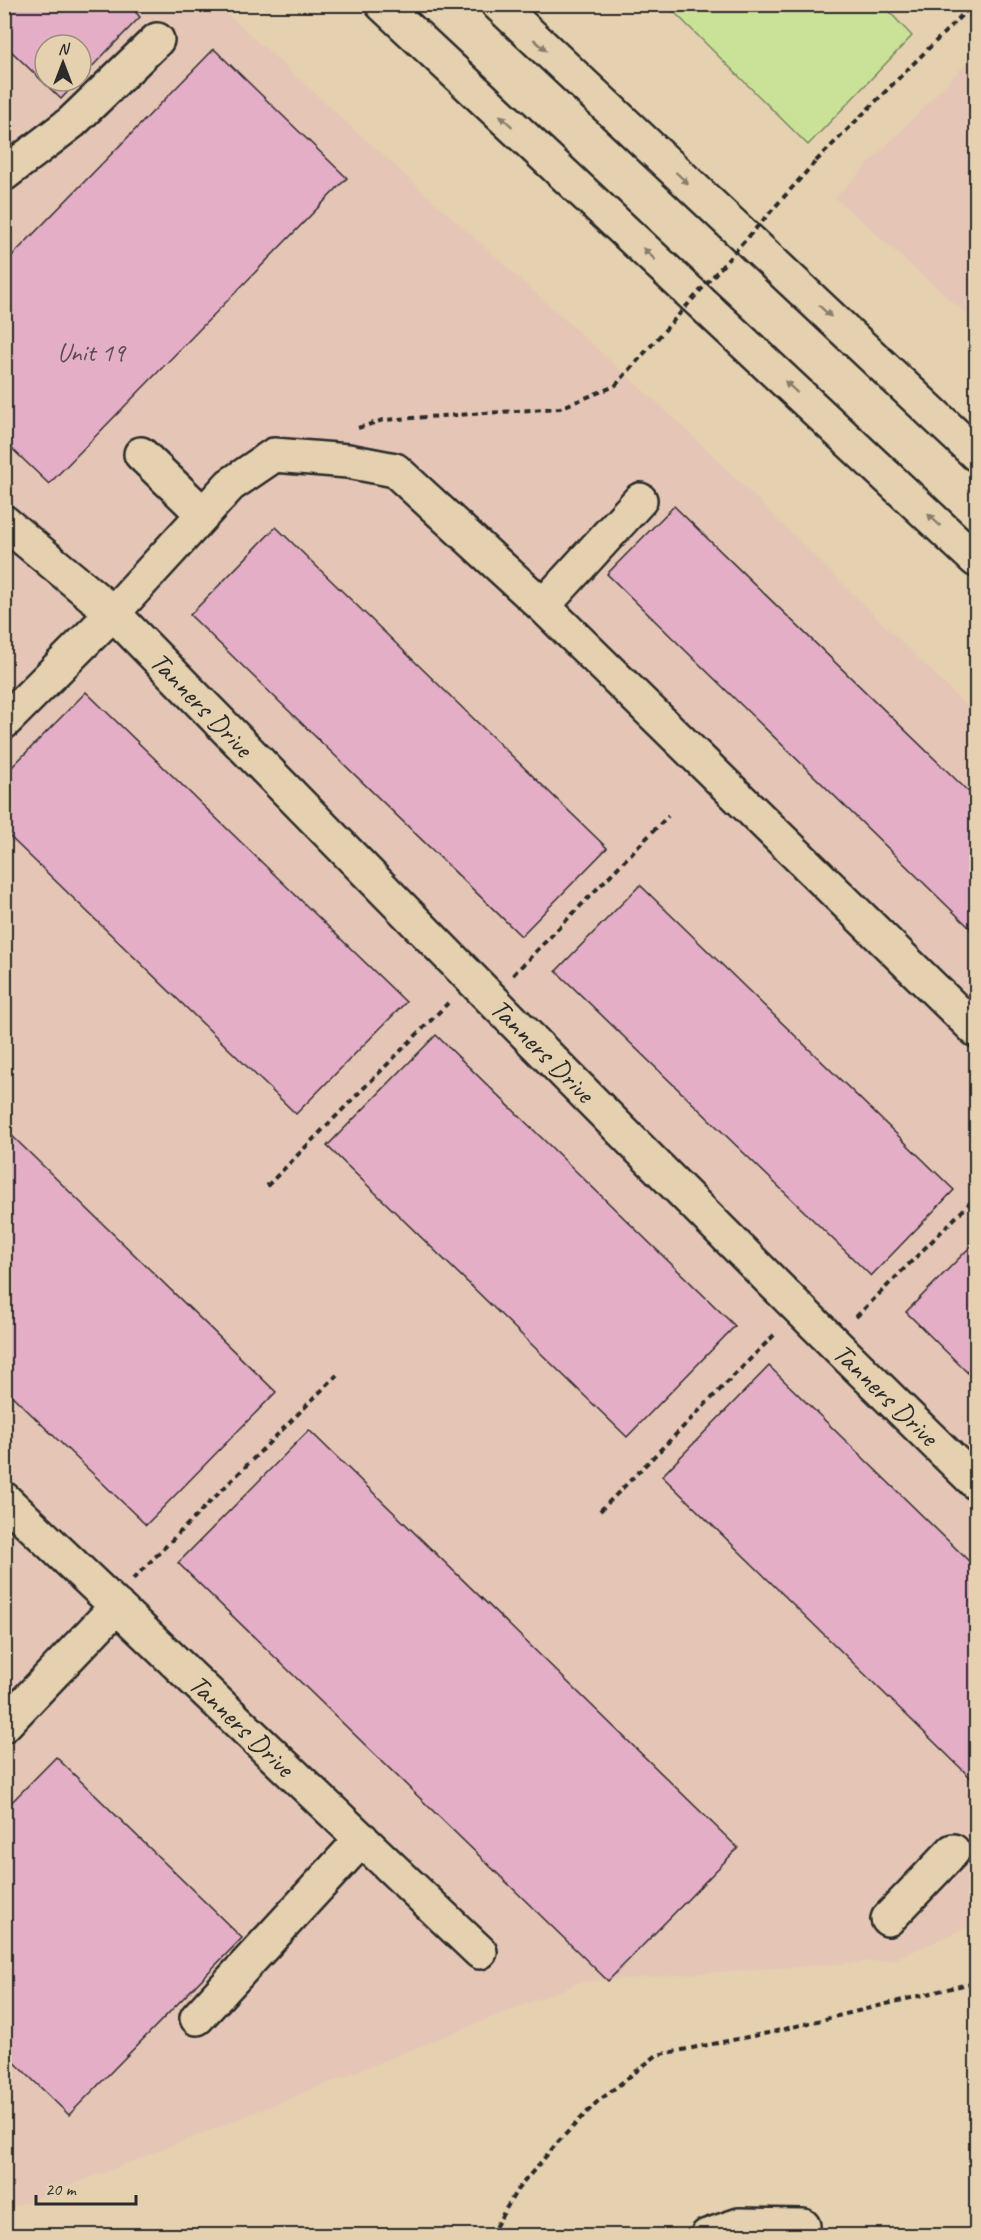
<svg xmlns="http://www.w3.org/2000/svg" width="981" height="2240" viewBox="0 0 981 2240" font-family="Caveat,sans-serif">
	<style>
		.built { fill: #e5c6b6; fill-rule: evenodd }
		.green { fill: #c9e298; stroke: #7a8662; stroke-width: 1.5 }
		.building { fill: #e4aec6; stroke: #2b2b2b; stroke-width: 1.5 }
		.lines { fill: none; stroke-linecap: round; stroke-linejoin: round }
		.minor-casing { stroke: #2b2b2b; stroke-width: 38 }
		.highway-casing { stroke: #2b2b2b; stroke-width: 38 }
		.path { stroke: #2b2b2b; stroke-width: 4; stroke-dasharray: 6 4.5; stroke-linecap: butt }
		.minor { stroke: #e5d1af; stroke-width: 33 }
		.highway { stroke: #e5d1af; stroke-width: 33 }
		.path-bridge { stroke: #2b2b2b; stroke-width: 4; stroke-dasharray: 6 4.5; stroke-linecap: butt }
		.oneway { fill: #887e6d }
		.labels { text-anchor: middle; stroke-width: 6; stroke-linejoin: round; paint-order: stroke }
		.number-label { font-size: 26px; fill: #594c52 }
		.street-label { font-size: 28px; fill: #2b2b2b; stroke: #e5d1af }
	</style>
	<rect width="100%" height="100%" fill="#e5d1af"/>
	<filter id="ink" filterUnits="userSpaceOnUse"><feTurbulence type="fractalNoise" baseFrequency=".0167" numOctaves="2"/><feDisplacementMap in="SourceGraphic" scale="12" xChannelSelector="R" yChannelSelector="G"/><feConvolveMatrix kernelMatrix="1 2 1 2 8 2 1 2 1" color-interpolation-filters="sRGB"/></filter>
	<g filter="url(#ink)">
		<path class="built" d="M5,5H217L684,427L976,715V1924L893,1960L581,1982L106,2172L5,2210ZM45,45H81V81H45Z
			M976,53V323L835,198Z"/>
		<path class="green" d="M667,5H883L912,36L808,145Z"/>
		<path class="building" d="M4,4H128L140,17L81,78V45H45V81H78L61,99L10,50L4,55Z
			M214,49L347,178L49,484L4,441V264Z
			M674,506L976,799V934L607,574Z
			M276,527L607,848L521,936L190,615Z
			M86,692L406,1002L296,1114L4,831V775Z
			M640,885L954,1190L871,1276L556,971Z
			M436,1035L735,1326L627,1437L327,1146Z
			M4,1128L276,1392L146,1525L4,1388Z
			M976,1241V1381L906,1312Z
			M769,1366L976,1568V1783L662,1476Z
			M309,1430L738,1848L608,1981L178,1563Z
			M56,1757L242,1938L69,2115L4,2052V1810Z"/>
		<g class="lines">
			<g class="minor-casing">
				<path id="minor" d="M4,174L72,122L157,40
					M141,454L203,514
					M4,522L113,613L230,485L274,455L348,461L395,470L543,606L976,1030
					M543,606L640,500
					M4,722L113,613C399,905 684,1198 976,1483
					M4,1499L480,1952
					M4,1725L117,1606
					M888,1919L953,1851
					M197,2018L362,1839
					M707,2236L739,2225L803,2226"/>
			</g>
			<g class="highway-casing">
				<path id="highway" d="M382,4L976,560
					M498,4L976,454"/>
			</g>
			<path class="path" d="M816,161L973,4
				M358,428L383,420L560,408L615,386
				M513,975L668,816
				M267,1186L448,1003
				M856,1317L976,1197
				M600,1511L776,1333
				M133,1579L337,1375
				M490,2236L517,2190L558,2142L596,2103L657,2055L768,2033L976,1982"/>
			<use href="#minor" class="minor"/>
			<use href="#highway" class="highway"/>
			<path class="path-bridge" d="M615,386L816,161"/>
		</g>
		<defs><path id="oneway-solid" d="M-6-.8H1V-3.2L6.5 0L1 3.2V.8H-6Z" transform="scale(1.5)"/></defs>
		<g class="oneway">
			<use href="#oneway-solid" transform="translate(540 45) rotate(43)"/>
			<use href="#oneway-solid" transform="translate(506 121) rotate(-137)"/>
			<use href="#oneway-solid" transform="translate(682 178) rotate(43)"/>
			<use href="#oneway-solid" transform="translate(649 254) rotate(-137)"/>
			<use href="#oneway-solid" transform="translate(825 311) rotate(43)"/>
			<use href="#oneway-solid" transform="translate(791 387) rotate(-137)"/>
			<use href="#oneway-solid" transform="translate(934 520) rotate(-137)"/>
		</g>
	</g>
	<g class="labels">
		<g class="number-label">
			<text x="91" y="361">Unit 19</text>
		</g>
		<g class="street-label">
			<text transform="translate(202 704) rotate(46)" y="10">Tanners Drive</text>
			<text transform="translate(543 1050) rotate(45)" y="10">Tanners Drive</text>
			<text transform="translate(886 1394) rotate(44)" y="10">Tanners Drive</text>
			<text transform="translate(242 1725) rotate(44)" y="10">Tanners Drive</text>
		</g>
	</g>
	<rect width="981" height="2240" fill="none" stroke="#e5d1af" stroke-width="24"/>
	<rect x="12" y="12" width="957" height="2216" fill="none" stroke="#2b2b2b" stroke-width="2" filter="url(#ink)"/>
	<g transform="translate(63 63)"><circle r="28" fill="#e5d1af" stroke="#9b8f7a" stroke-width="1.5"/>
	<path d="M0-4.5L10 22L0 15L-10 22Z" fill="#2b2b2b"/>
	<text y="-9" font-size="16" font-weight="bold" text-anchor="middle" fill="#2b2b2b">N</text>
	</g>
	<path d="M36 2195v9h100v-9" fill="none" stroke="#2b2b2b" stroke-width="3"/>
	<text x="45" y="2195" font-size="18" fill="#2b2b2b" stroke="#e5d1af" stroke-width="4.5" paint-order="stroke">20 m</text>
</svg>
